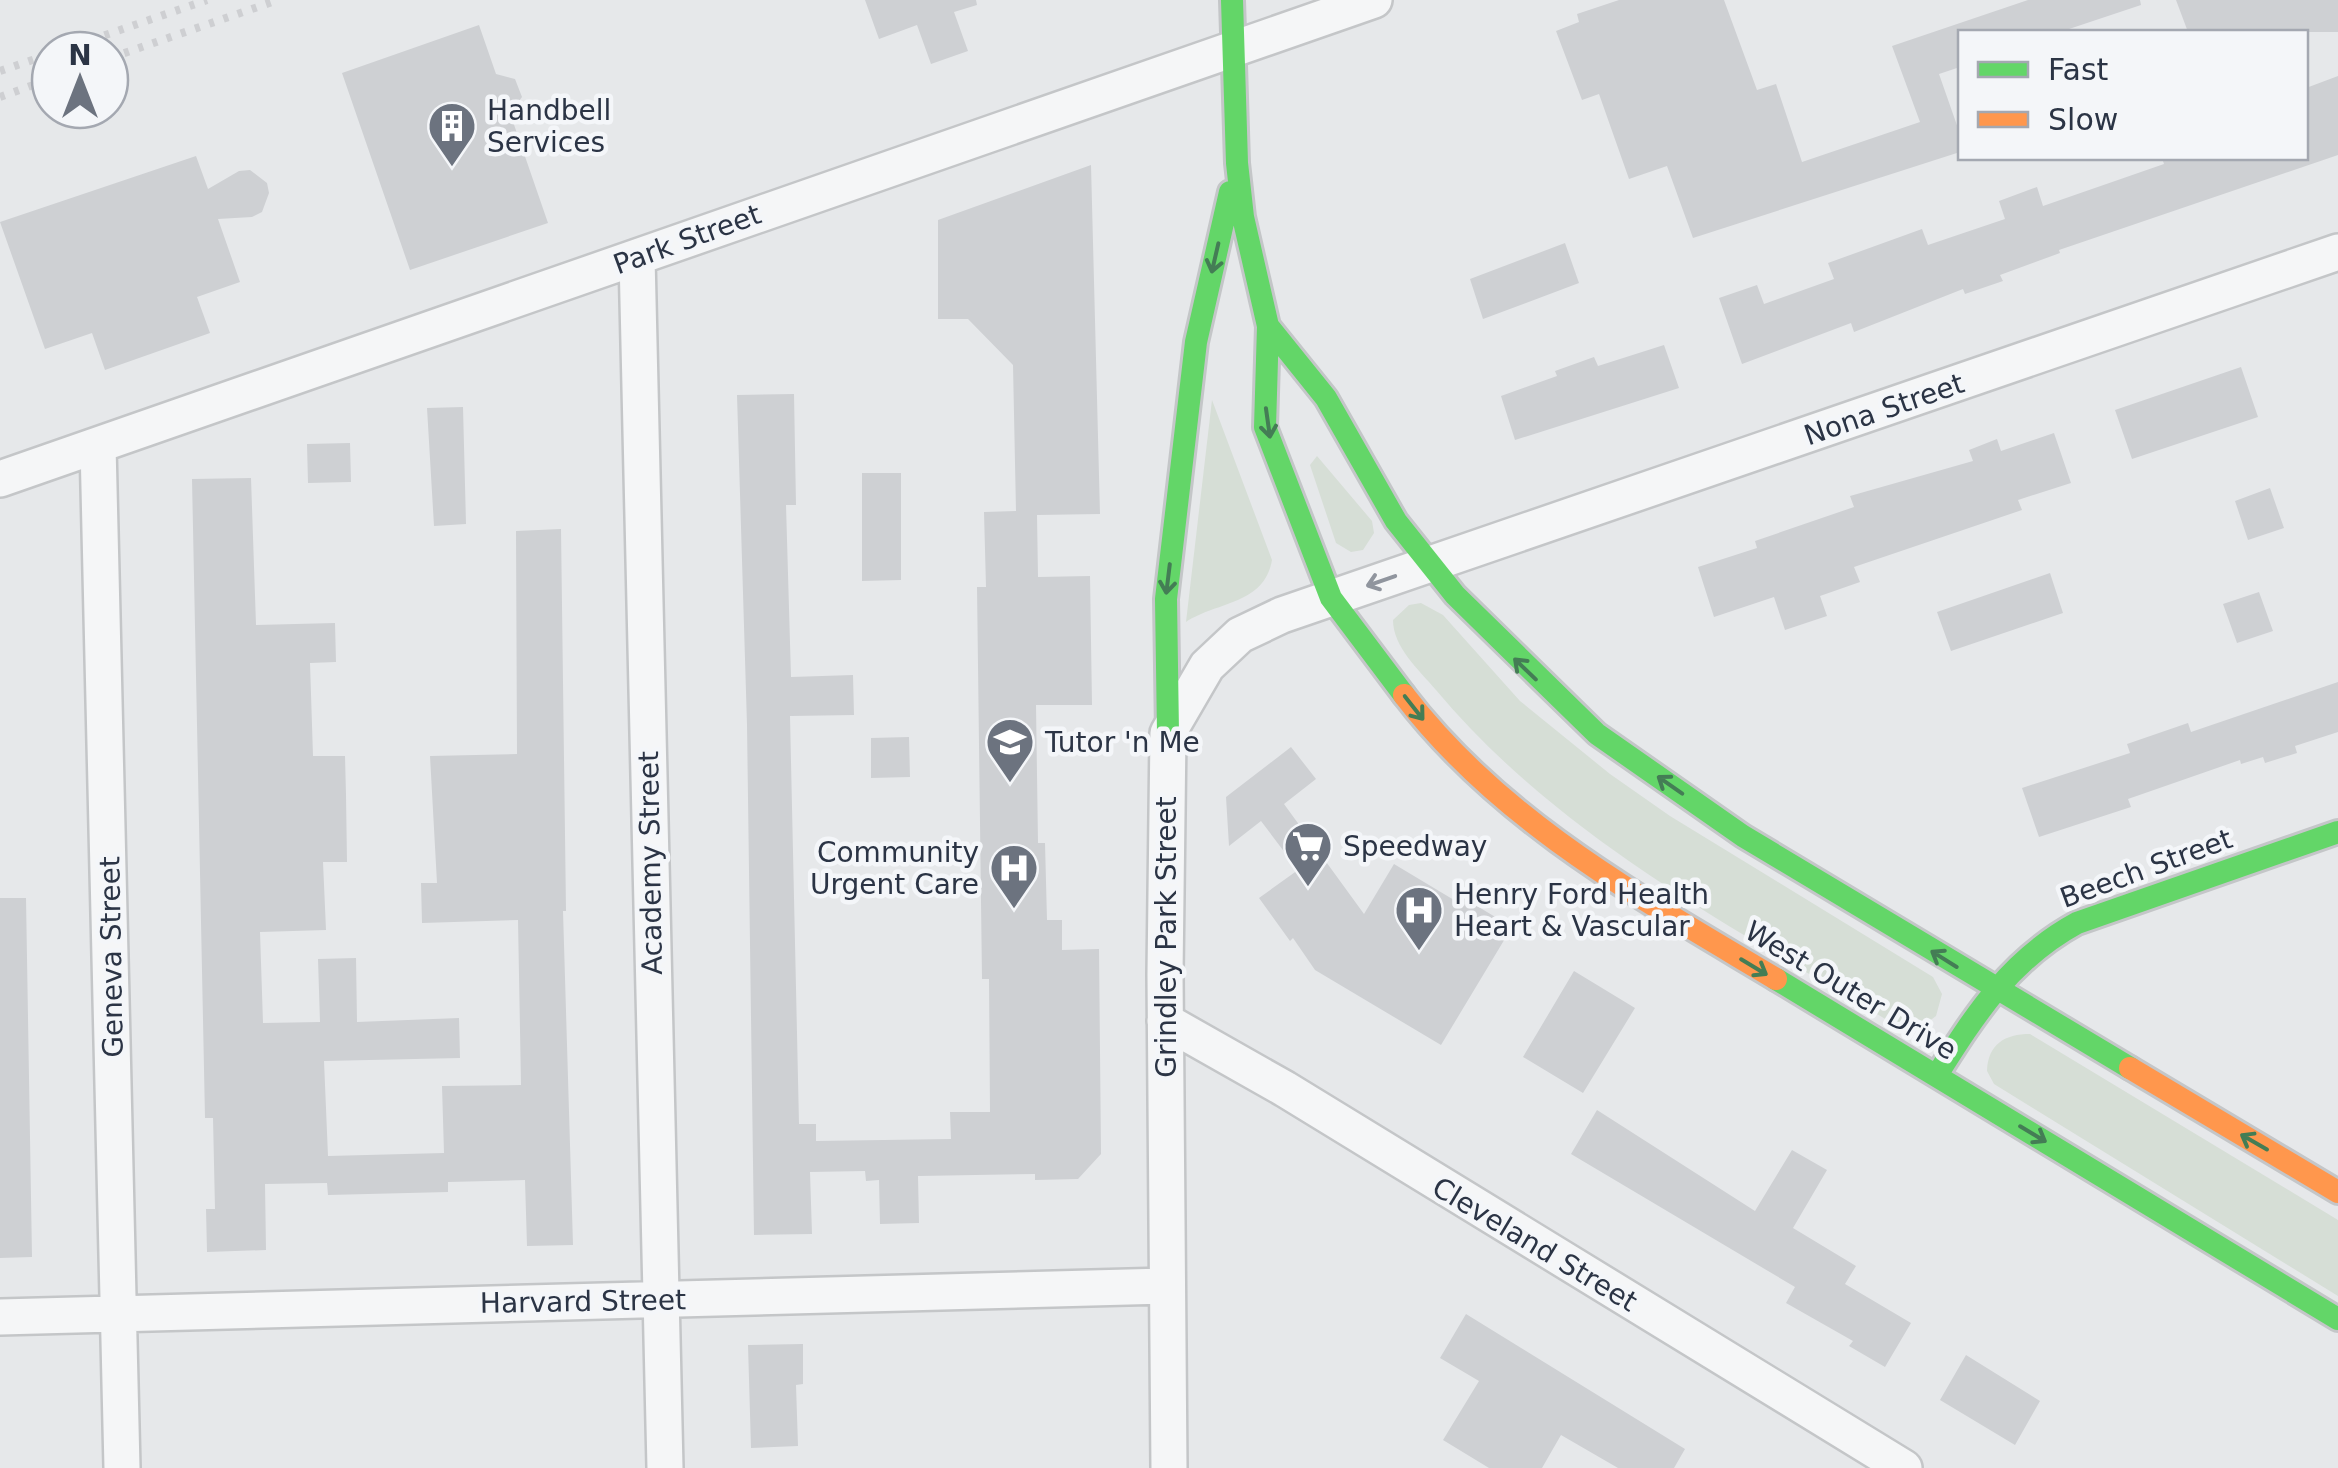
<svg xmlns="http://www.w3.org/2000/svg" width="2338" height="1468" viewBox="0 0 2338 1468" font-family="'DejaVu Sans',sans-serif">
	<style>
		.green { fill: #d6ded6 }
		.building { fill: #ced0d3 }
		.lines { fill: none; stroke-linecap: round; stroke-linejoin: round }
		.street-casing { stroke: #c4c6c8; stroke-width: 40 }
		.fast-casing { stroke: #c4c6c8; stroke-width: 28 }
		.slow-casing { stroke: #c4c6c8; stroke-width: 28 }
		.street { stroke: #f5f6f7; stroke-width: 35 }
		.fast { stroke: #63d668; stroke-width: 22 }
		.slow { stroke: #ff974d; stroke-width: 22 }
		.rail { stroke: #cecfd2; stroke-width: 8; stroke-dasharray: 5 10; stroke-linecap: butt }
		.oneway { stroke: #447d55 }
		.oneway2 { stroke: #90959e }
		.labels { text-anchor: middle; stroke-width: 9; stroke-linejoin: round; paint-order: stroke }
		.poi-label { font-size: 28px; fill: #2b3445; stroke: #f4f6f9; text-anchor: start }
		.street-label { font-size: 28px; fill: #2b3445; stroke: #f4f6f9 }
	</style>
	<rect width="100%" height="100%" fill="#e6e8ea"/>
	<path class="green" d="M1212,400L1272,560C1264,605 1218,601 1186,622Z
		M1317,456L1372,521L1374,533L1363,550L1351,552L1336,543L1310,465Z
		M1421,603L1443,615L1520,701L1610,774L1670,816L1933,977L1942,994L1936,1016L1920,1028L1897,1026C1734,928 1560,838 1436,690C1419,670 1393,647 1393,620L1409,605Z
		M2030,1034L2338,1220V1296L1994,1084L1987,1071C1988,1044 2005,1034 2030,1034Z"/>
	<path class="building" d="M865,0H976L977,5L954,12L968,51L931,64L917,25L879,39Z
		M1619,0H1724L1757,90L1776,84L1802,162L1920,122L1892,46L2028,0H2140L2141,5L2060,32H1960V67L1939,74L1960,134V152L1693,238L1667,166L1629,179L1599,94L1582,100L1556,31L1579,22L1577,14Z
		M2176,0H2338V32H2188Z
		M479,25L496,74L515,79L522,97L510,113L548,223L410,270L342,73Z
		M2338,76V155L2059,250L2060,253L2000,275L2003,281L1965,294L1963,289L1854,332L1851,323L1742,364L1719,298L1757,285L1764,304L1834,279L1828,263L1922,229L1928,245L2005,219L1999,201L2037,187L2043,206L2164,164L2162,158H2306V88Z
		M196,156L208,189L239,171L250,170L267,183L269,193L262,212L252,217L218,219L240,282L197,297L210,333L105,370L92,333L45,349L0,222Z
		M1091,165L1100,514L1037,515L1038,577L1090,576L1092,705H1036L1038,843H1045L1047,920H1062V950L1099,949L1101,1154L1078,1179L1035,1180V1174L918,1176L919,1223L880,1224L879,1180L866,1181L865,1171L810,1172L812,1234L754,1235L747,725L737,395L794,394L796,505H786L791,677L853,675L854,715L790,716L799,1124H816V1141L951,1139L950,1112H990L989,979H982L977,587H986L984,512L1016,511L1013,365L968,319H938V220Z
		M1565,243L1579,283L1483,319L1470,279Z
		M1664,345L1679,388L1515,440L1501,396L1557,376L1555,371L1594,357L1598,366Z
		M2241,367L2258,417L2132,459L2115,410Z
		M463,407L466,524L434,526L427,408Z
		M2054,433L2071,483L2018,500L2022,510L1854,567L1860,582L1820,596L1827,616L1785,630L1774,597L1714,617L1698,567L1757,548L1755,541L1854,507L1850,496L1973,461L1969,450L1997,439L2001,451Z
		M350,443L351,482L308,483L307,444Z
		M862,473H901V580L862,581Z
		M251,478L256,625L335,623L336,662L310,663L313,756H345L346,795L347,862H323L326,930L260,932L263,1023L320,1022L318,959L356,958L357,1022L459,1018L460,1058L324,1061L328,1156L444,1153L442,1086L521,1085L518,920L422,923L421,883H437L430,756L517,754L516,531L561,529L566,911H563L573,1245L527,1246L525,1180L448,1182V1192L328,1195L327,1183L265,1184L266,1250L207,1252L206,1209H215L213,1118H205L192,479Z
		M2270,488L2284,528L2248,540L2235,501Z
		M2050,573L2063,613L1951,651L1937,612Z
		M2259,592L2273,631L2237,643L2223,604Z
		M2338,682V732L2295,746L2297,753L2265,763L2263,757L2241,764L2240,760L2128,799L2131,807L2039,837L2022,788L2130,753L2127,744L2188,723L2191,732Z
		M909,737L910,777L871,778V738Z
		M1291,747L1316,779L1284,804L1364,914L1394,864L1464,906L1467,900L1512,927L1441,1045L1315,970L1293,938L1290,941L1259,898L1298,870L1261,821L1229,846L1226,797Z
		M0,898H26L32,1257L0,1258Z
		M1574,971L1635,1008L1583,1093L1523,1057Z
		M1597,1110L1755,1211L1792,1150L1827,1170L1793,1228L1856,1266L1845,1284L1911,1323L1885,1367L1849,1346L1853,1341L1786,1303L1795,1287L1571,1154Z
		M1466,1314L1685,1449L1674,1468H1618L1561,1435L1542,1468H1489L1443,1440L1479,1381L1440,1358Z
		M803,1344V1384L796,1385L798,1446L751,1448L748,1345Z
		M1966,1355L2040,1401L2015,1445L1940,1400Z"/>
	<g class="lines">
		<g class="street-casing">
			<path id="street" d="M637,257L665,1468
				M98,445L122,1468
				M0,479L1374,0
				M1165,1021L1285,1089L1904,1468
				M0,1317L1166,1286
				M1169,1468L1165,974L1168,733L1207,666L1240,635L1282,615L2338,252"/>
		</g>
		<g class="fast-casing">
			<path id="fast" d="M1232,0L1237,163L1243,217L1268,326L1265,427L1331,598L1404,695
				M1268,326L1326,398L1396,521L1455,595L1597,734L1743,836L2130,1068
				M1168,733L1166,599L1196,342L1230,192
				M1776,979L2338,1319
				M1937,1075C1976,1013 2011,959 2077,923L2338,832"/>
		</g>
		<g class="slow-casing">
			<path id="slow" d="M1404,695C1501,822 1641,898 1776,979
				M2130,1068L2338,1192"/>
		</g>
		<use href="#street" class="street"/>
		<use href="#fast" class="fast"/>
		<use href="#slow" class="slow"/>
		<path class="rail" d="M62,50L207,0
			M110,58L278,0
			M0,71L50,54
			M0,97L50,79"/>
	</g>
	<defs><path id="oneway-shaft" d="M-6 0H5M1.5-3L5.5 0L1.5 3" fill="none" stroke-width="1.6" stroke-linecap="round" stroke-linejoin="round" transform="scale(2.5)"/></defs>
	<g class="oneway">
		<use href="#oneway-shaft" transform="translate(1215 258) rotate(103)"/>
		<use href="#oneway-shaft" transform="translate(1268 423) rotate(82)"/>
		<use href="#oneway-shaft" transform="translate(1168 579) rotate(97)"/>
		<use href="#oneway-shaft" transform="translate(1525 669) rotate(-136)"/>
		<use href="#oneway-shaft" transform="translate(1414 708) rotate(52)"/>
		<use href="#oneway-shaft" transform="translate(1670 785) rotate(-145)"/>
		<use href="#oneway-shaft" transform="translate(1944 959) rotate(-148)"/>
		<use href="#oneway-shaft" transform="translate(1754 967) rotate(31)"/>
		<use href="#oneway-shaft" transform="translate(2033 1134) rotate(31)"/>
		<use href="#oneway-shaft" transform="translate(2254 1142) rotate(-150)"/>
	</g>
	<use class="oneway2" href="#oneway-shaft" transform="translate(1381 581) rotate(161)"/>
	<defs>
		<g id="building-pin" transform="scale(2.5)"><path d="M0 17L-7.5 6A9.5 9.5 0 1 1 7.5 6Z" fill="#6c737f" stroke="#f4f6f9"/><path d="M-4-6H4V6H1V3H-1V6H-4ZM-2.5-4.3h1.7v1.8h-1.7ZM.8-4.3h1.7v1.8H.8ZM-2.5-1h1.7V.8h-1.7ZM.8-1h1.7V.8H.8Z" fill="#fff"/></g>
		<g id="school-pin" transform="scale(2.5)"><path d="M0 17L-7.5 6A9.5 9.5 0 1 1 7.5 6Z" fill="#6c737f" stroke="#f4f6f9"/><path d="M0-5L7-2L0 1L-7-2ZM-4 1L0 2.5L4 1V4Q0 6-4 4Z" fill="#fff"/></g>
		<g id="supermarket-pin" transform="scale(2.5)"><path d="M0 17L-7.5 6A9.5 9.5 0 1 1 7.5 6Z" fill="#6c737f" stroke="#f4f6f9"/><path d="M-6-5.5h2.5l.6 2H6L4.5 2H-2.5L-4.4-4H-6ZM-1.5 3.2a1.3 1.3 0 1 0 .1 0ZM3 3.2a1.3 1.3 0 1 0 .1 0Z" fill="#fff"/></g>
		<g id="hospital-pin" transform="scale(2.5)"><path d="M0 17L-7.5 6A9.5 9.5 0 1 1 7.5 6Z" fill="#6c737f" stroke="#f4f6f9"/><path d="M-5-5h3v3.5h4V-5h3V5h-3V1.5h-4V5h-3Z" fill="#fff"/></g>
	</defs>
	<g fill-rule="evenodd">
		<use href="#building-pin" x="452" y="126"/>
		<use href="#school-pin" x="1010" y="742"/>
		<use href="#supermarket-pin" x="1308" y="846"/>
		<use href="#hospital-pin" x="1014" y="868"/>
		<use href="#hospital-pin" x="1419" y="910"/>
	</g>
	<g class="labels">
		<g class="poi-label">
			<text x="487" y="120">Handbell<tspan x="487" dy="32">Services</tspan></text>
			<text x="1045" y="752">Tutor 'n Me</text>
			<text x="1343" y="856">Speedway</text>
			<text x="979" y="862" text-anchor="end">Community<tspan x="979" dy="32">Urgent Care</tspan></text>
			<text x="1454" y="904">Henry Ford Health<tspan x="1454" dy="32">Heart &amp; Vascular</tspan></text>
		</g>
		<g class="street-label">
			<text transform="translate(687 239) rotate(-20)" y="10">Park Street</text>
			<text transform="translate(1884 409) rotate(-19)" y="10">Nona Street</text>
			<text transform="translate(650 863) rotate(-91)" y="10">Academy Street</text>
			<text transform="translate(2146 868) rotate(-20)" y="10">Beech Street</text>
			<text transform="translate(1166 937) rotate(-90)" y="10">Grindley Park Street</text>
			<text transform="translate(111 957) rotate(-91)" y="10">Geneva Street</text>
			<text transform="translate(1851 990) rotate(31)" y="10">West Outer Drive</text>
			<text transform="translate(1535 1244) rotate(31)" y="10">Cleveland Street</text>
			<text transform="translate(583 1301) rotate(-1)" y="10">Harvard Street</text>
		</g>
	</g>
	<rect x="1958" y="30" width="350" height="130" fill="#f4f6f9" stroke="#a4a8b1" stroke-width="2.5"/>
	<rect x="1978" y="62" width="50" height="15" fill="#63d668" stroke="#a4a8b1" stroke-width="2.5"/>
	<text x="2048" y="80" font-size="30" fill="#2b3445">Fast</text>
	<rect x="1978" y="112" width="50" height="15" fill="#ff974d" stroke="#a4a8b1" stroke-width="2.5"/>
	<text x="2048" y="130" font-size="30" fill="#2b3445">Slow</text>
	<g transform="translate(80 80)"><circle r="48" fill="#f4f6f9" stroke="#a4a8b1" stroke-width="2.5"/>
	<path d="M0-8L18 38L0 25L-18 38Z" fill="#6c737f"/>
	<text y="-15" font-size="28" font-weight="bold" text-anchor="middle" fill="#2b3445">N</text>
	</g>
</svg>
